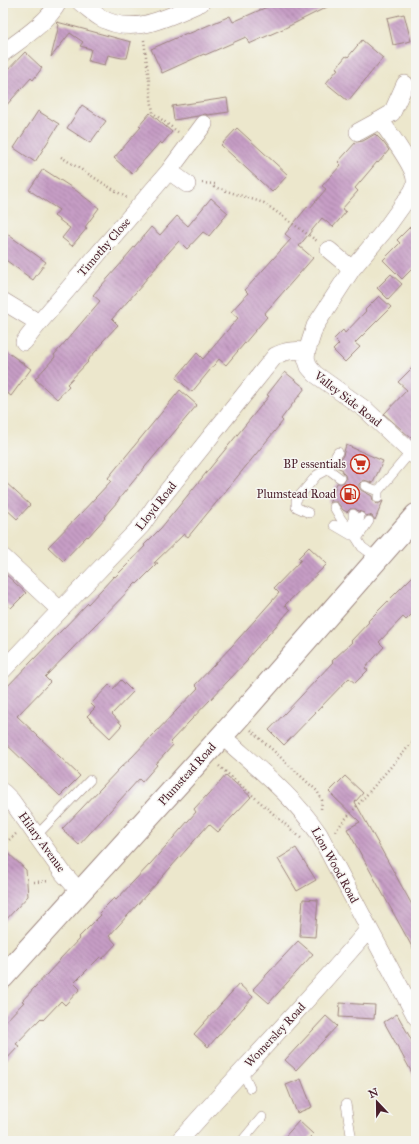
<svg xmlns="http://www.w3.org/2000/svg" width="419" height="1144" viewBox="0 0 419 1144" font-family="'IM FELL Great Primer',serif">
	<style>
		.building { fill: url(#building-back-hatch) }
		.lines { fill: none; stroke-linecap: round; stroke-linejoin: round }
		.service-casing { stroke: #9b837c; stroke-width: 10 }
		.minor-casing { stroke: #9b837c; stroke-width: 18 }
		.secondary-casing { stroke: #9b837c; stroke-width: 24 }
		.path { stroke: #9b837c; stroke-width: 2.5; stroke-dasharray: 1 3; stroke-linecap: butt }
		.service { stroke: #fff; stroke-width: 9 }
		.minor { stroke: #fff; stroke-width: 17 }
		.secondary { stroke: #fff; stroke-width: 22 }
		.labels { text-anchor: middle; stroke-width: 3; stroke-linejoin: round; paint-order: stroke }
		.street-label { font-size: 12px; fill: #4a1f2b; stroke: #f6f6f2 }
		.poi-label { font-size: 12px; fill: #4a1f2b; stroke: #f6f6f2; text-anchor: end }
	</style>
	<defs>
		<pattern id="building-back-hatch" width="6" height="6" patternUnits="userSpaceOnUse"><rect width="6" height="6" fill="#c69dc5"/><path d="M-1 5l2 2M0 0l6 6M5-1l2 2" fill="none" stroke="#a37fa0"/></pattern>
	</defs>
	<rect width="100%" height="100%" fill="#f6f6f2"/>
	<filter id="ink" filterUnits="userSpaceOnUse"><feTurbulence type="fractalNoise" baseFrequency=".025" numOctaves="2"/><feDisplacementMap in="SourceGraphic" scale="8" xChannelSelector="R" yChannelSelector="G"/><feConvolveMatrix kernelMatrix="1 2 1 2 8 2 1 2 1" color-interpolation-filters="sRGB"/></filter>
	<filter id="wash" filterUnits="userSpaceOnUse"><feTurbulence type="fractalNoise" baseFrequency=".012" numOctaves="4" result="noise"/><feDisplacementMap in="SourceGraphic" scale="16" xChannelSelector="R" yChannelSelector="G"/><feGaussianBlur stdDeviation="0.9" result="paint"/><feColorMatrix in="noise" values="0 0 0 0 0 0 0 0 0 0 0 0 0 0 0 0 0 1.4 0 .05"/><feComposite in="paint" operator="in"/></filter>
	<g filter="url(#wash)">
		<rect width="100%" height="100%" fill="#ece7cc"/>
		<g id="blocks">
			<path class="building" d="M276,3H335L285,28L249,44L246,37L205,55L204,54L162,73L151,49L187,33L188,34L230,16L233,22Z
				M404,14L411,41L393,45L387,18Z
				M57,22L131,42L127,58H122L108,55L105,65L88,61L91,49L80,46L83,42L70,33L51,57L59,25L56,23Z
				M362,40L383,58L348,101L326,83L338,69L336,68L346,56L348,57Z
				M25,52L42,68L33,80L31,78L3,109V75Z
				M227,98L229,112L208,115L205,114L198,116L174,120L172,106Z
				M82,105L106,121L90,143L67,128Z
				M38,111L59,124L35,162L14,148Z
				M150,113L172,132L162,144L160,142L132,174L114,158L141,127L139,126Z
				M237,128L288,175L272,192L221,145Z
				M375,134L383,142L389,150L378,163L377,162L355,188L358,191L342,209L346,212L333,227L322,218L299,246L313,258L264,314L267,317L226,365L219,359L192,392L176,378L197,353L203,359L238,318L231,312L248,293L245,290L291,239L285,234L308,206L310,208L326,189L322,186L341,165L338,162L356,142L363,141Z
				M43,169L74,189L99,208L85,227L87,228L72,246L62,238L70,228L54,216L59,210L29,190Z
				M211,198L228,213L209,236L203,232L187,249L179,241L157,265H158L143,283H144L112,319L118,325L102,342L103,343L87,361L88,362L67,384L69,386L57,399L35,379L55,357L54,355L100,301L93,295L125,259H124L151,227L160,235L177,216L188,226Z
				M416,221V265L402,279L383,260L400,243L397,240Z
				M3,231L46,262L33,280L3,258Z
				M391,274L402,284L388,299L377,288Z
				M379,296L391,307L355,343L360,347L345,362L333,350L339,344L334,339L343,330L345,333L366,311L365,310Z
				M3,349L31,369L11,396L3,390Z
				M416,364V432L411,438L384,414L407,390L398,382Z
				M285,372L305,388L281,419L283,421L274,432L188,537L184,534L154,563H158L137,584L136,583L94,626L45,677L50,682L17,716L80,776L60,796L3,741V691L88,603V604L114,576L115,577L131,561L145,546L144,545L161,528L269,396L267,395Z
				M180,390L197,405L145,467L118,500V501L104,517L105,518L88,537L87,536L63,561L48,547L81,513L111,481L108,478Z
				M346,445L383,461L373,483L364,480L362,481L359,484V487L361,490L372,496L373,501L375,503L378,504L383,501L375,520L372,516L369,515L366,516L364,513L358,511L356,509H350L347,512L343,510L337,502H331L329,504L337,483H343L346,479L345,475L342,472L343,470L337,467L343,455Z
				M3,480L30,505L17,519L3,506Z
				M309,547L327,564L285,605L290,610L247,659L248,660L170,742L173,745L156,764L157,765L142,782L139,779L79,845L62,829L120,768L132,757L198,688L195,685L232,646L279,593L274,588L301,560L298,558Z
				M3,572L26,593L11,608L3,601Z
				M416,573V610L406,620L403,617L379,642L384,647L365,668L368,670L355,683L349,678L284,745L269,730L333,662L332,661L352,642L351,641L369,622L368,621Z
				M121,680L133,692L112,714L122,725L110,738L87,716L95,708L91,704L109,685L113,689Z
				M226,775L251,797L218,832L209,824L156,884L109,936L116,944L102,959L100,957L74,983L80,989L65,1005L61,1001L43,1020L41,1018L16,1044L19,1046L3,1063V1024L24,1002L22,1001L60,960V959L80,938L79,937L101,915L99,913L114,898L116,900L151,863L196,812L194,809L208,794L209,795Z
				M345,776L363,793L355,802L416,912V954L347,829L360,822L329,792Z
				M3,848L26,870L28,896L3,923Z
				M296,848L316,880L297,891L278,859Z
				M303,899L318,900L315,937L300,936Z
				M298,941L313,954L269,1003L253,989Z
				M239,984L253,997L208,1047L194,1034Z
				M340,1003L375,1005L374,1019L339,1017Z
				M397,1014L416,1048V1080L384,1022Z
				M326,1016L337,1026L296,1070L285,1060Z
				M301,1079L312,1107L297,1113L286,1085Z
				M299,1121L313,1134L306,1141H281Z"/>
		</g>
	</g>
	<g filter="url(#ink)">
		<use href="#blocks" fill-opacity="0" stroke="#9b837c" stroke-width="1"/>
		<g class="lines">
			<g class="service-casing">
				<path id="service" d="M338,452L328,469L340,478
					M365,486L378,491
					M378,498V491L410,453
					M334,507L341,519L357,539
					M309,513L296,507V500L317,475L328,469
					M353,514V528L356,534
					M369,521L357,539L362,547L377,558
					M334,525L351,535
					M357,532V527L360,517
					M37,835L90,780
					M242,1070L250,1088
					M346,1104L352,1141
					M242,1141L262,1117"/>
			</g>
			<g class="minor-casing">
				<path id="minor" d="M81,3C88,8 94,14 101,18C135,37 169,16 201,3
					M3,53C21,39 47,23 58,3
					M380,120L392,113L405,84
					M358,132L380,120C388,131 415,168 415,180C416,184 414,188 412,192L384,231L352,269L315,326L307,351L306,358L309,367L315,374L366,410L416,457
					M169,171L187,184
					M329,250L352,269
					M3,301L39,323L169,171L204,124
					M24,342L39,323
					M3,557L60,610
					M3,670L142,525L155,506L275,356C286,350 295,350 307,351
					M222,736C256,767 293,795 319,834L416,1017
					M3,792L11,800L63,873L80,892
					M179,1141C242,1070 308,1001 369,929"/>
			</g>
			<g class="secondary-casing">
				<path id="secondary" d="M3,977L238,718L416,515"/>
			</g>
			<path class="path" d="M144,40L153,113L178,132
				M61,157L127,198
				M202,183L215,184L214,187L264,203L317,241
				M251,730L317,791L322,800L321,809
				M219,766L302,839
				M335,831L416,738
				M3,845L16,834
				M34,882L49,881"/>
			<use href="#service" class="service"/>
			<use href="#minor" class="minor"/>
			<use href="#secondary" class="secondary"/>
		</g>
	</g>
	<defs>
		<g id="supermarket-ring" transform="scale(1)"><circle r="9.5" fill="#f6f6f2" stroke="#c8321e" stroke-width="1.5"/><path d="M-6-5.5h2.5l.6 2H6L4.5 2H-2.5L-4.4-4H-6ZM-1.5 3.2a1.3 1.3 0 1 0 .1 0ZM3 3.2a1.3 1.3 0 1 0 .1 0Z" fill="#c8321e"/></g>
		<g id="fuel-ring" transform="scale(1)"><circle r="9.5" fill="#f6f6f2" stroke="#c8321e" stroke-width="1.5"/><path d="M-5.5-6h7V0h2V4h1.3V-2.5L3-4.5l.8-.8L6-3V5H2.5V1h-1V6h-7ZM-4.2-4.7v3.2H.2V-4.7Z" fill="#c8321e"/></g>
	</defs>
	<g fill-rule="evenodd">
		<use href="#supermarket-ring" x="360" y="464"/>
		<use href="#fuel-ring" x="350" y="494"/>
	</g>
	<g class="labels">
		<g class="street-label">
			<text transform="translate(104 247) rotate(-49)" y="4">Timothy Close</text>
			<text transform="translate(348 399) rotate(38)" y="4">Valley Side Road</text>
			<text transform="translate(156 506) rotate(-52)" y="4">Lloyd Road</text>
			<text transform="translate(187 774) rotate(-48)" y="4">Plumstead Road</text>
			<text transform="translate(42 842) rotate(54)" y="4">Hilary Avenue</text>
			<text transform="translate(335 865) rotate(61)" y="4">Lion Wood Road</text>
			<text transform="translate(275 1035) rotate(-47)" y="4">Womersley Road</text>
		</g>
		<g class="poi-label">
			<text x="346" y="468">BP essentials</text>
			<text x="336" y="498">Plumstead Road</text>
		</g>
	</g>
	<rect width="419" height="1144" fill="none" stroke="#f6f6f2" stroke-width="16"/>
	<g transform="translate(377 1102) rotate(338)" stroke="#f6f6f2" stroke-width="3" paint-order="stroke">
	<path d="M0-3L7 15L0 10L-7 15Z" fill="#4a1f2b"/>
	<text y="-6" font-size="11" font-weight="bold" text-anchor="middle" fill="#4a1f2b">N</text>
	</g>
</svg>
